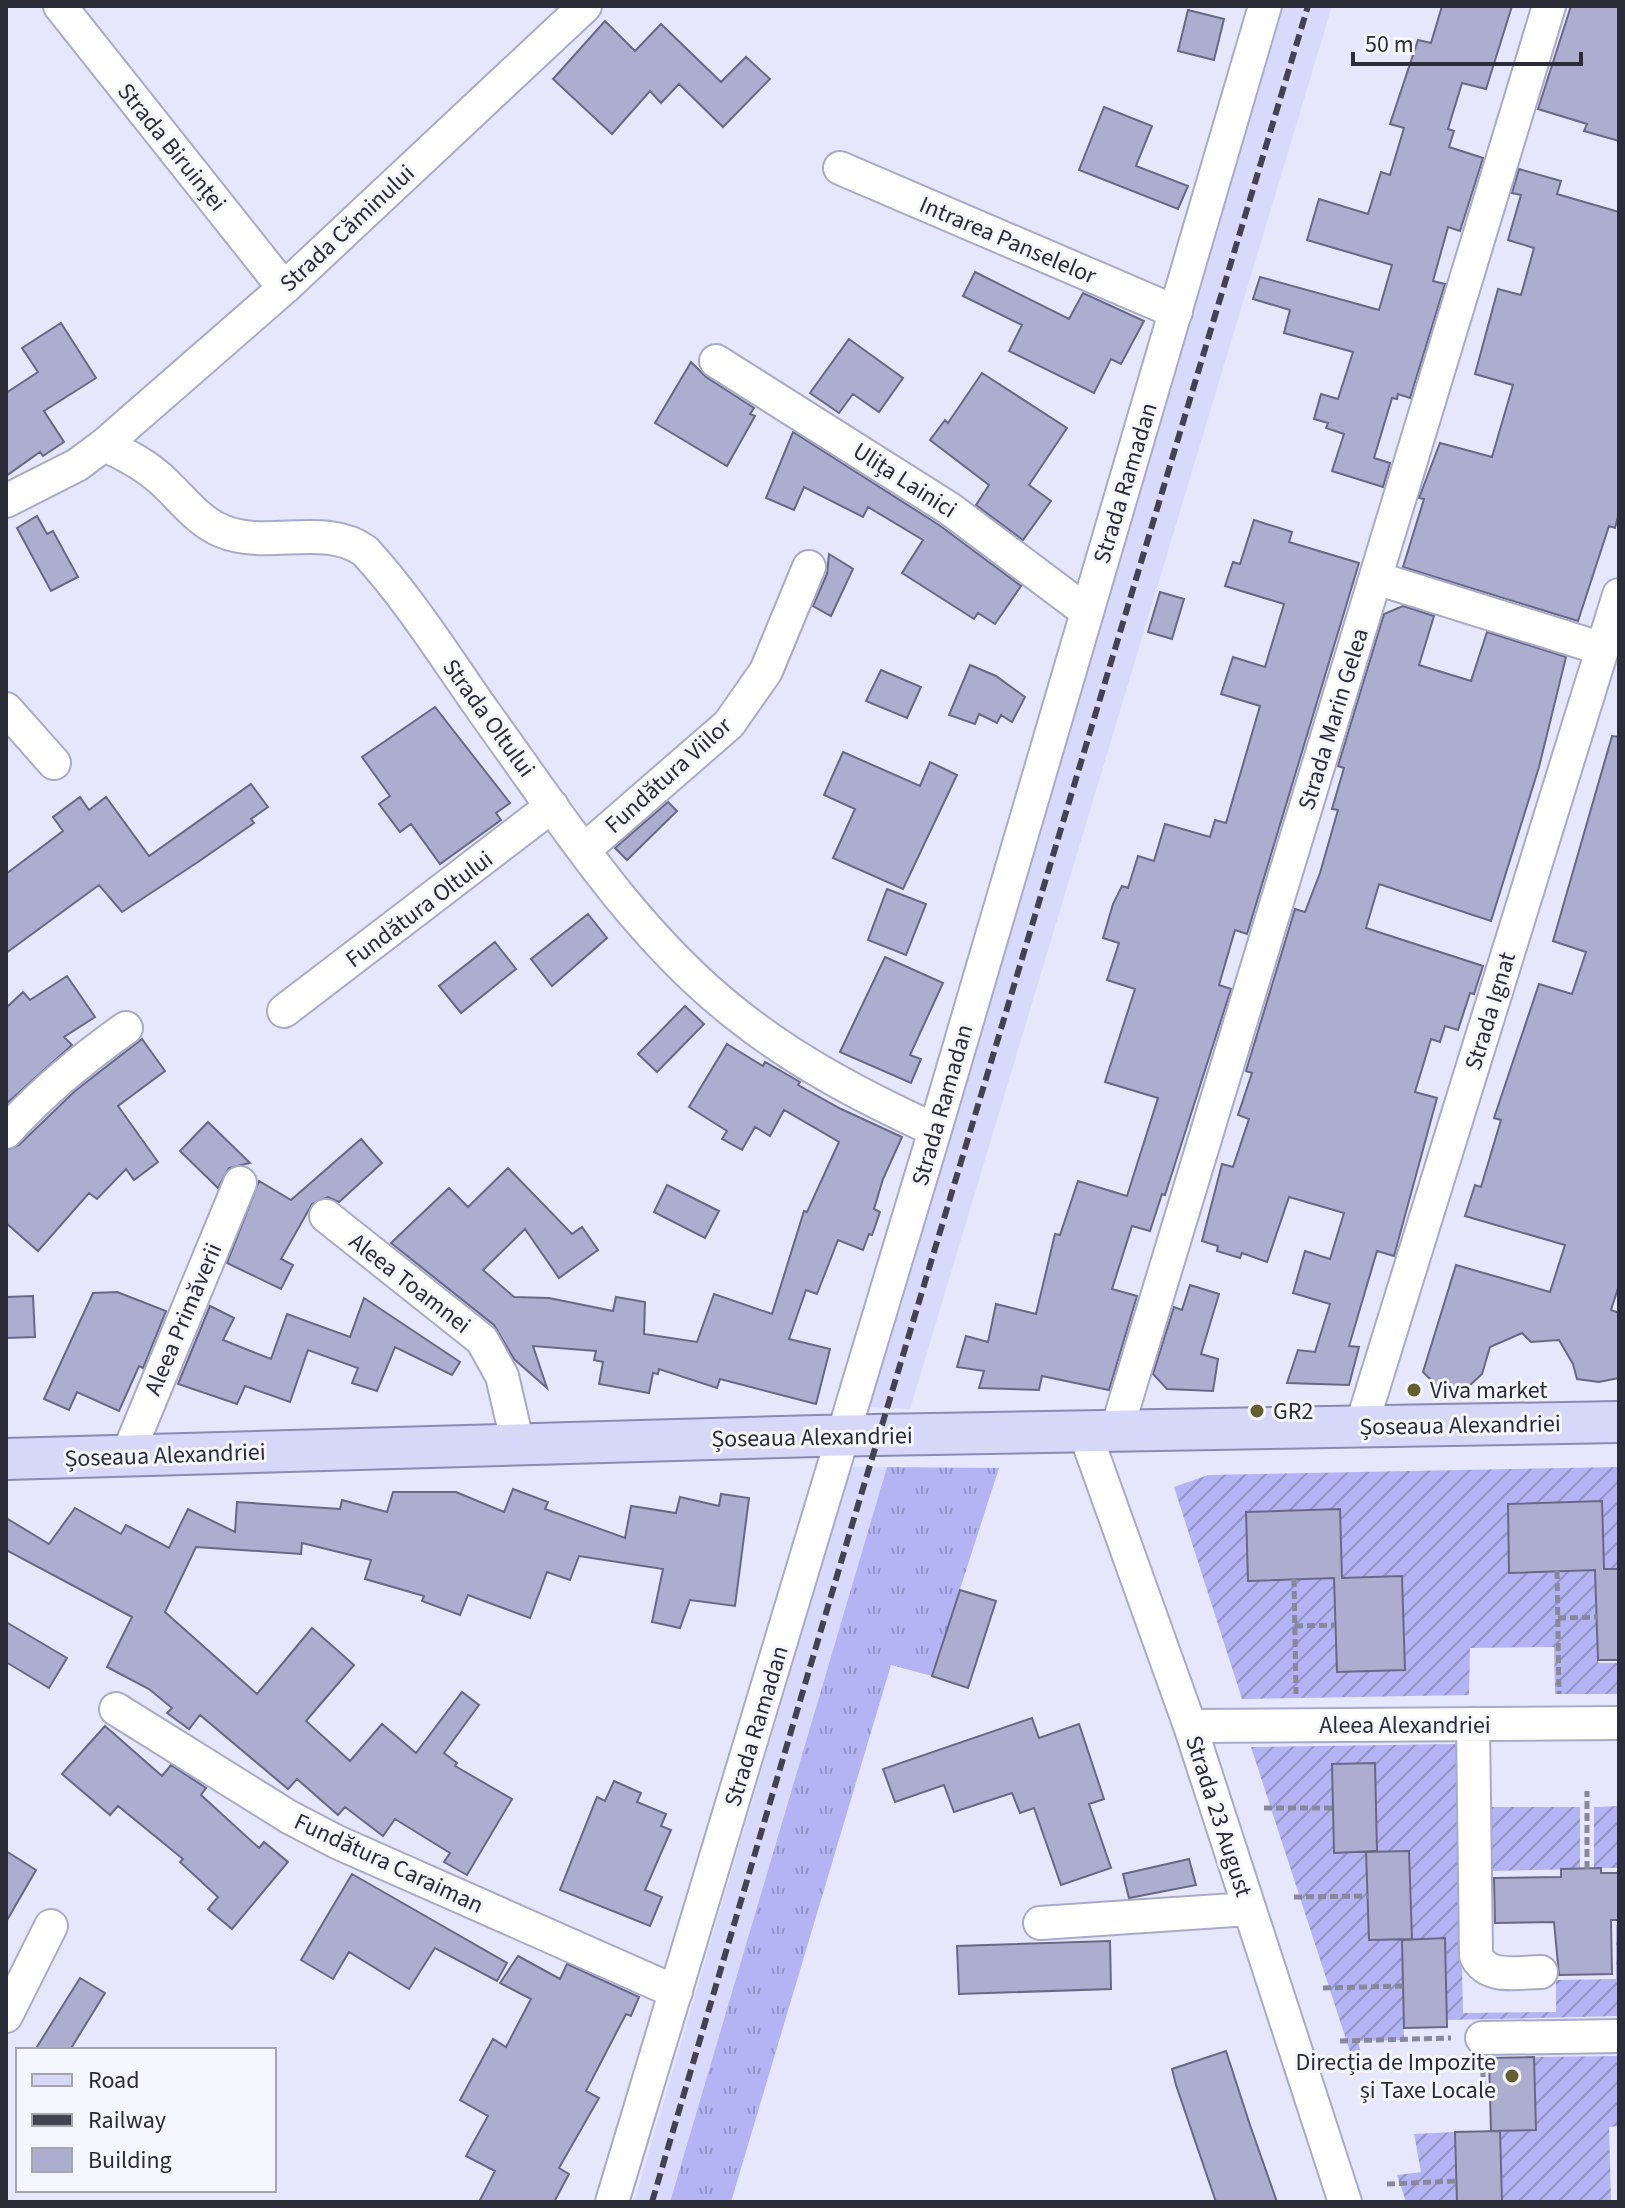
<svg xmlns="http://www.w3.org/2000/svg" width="1625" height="2208" viewBox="0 0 1625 2208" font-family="'Source Sans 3',sans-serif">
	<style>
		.built { fill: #d9dafb }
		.grass { fill: url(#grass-tufts) }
		.garden { fill: url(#garden-furrows); fill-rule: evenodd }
		.building { fill: #adaecf; stroke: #686886; stroke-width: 2 }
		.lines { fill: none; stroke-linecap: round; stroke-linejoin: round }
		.minor-casing { stroke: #a9aacb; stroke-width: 36 }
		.major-casing { stroke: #8a8ab3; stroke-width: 44 }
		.path { stroke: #878899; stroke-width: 5; stroke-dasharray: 8 4; stroke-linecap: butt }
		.minor { stroke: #fff; stroke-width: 32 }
		.major { stroke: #d7d7f8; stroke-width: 40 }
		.rail { stroke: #424250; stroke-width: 6; stroke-dasharray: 12 6; stroke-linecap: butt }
		.poi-dot { fill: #645f2c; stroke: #f5f5fd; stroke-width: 3 }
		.labels { text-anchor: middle; stroke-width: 6; stroke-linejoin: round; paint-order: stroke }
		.street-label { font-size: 24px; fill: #2c2c39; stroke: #f5f5fd }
		.poi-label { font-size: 24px; fill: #2c2c39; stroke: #f5f5fd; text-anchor: start }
	</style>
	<defs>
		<pattern id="grass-tufts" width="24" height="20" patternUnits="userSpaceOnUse" patternTransform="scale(2)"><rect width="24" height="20" fill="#b4b4f5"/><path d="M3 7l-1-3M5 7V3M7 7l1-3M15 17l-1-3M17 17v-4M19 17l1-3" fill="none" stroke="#9393c7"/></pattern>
		<pattern id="garden-furrows" width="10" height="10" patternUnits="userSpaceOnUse" patternTransform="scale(2)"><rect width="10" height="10" fill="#b4b4f5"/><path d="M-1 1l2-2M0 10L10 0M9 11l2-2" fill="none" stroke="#9393c7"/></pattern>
	</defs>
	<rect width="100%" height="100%" fill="#e6e7fc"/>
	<path class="built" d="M1284,6H1332L910,1409L864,1407Z
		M851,1467H887L670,2202H634Z"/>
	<path class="grass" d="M887,1467L999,1468L932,1676L891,1665L731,2202H670Z"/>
	<path class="garden" d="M1619,1467V1569H1604L1601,1501L1508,1504L1510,1572L1595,1570L1598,1663H1619V1694H1555L1554,1647L1470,1648L1469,1695L1242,1699L1174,1487L1208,1475ZM1340,1509L1342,1578L1402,1576L1405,1669L1337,1671L1334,1578L1248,1581L1246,1512Z
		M1457,1744L1463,2013L1556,2012V1980L1616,1979V1925H1619V2016L1447,2020L1445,1939H1412L1409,1851L1377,1852L1375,1763L1335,1853L1366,1852L1369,1940L1402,1939L1404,2040L1358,2041L1365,2069L1356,2070L1251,1747Z
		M1619,1806V1868H1594V1807Z
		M1491,1807H1580V1869L1491,1871Z
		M1619,2056V2126L1609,2127L1611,2202H1502L1500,2131L1535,2129L1534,2057Z
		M1455,2132L1457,2202H1406L1397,2175L1421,2172L1414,2134Z"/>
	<path class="building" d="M1442,6H1512L1486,89L1462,83L1448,129L1454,131L1449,147L1483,158L1460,231L1448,227L1433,281L1445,284L1410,398L1398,394L1397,399L1392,398L1374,458L1390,463L1383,487L1332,471L1344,434L1326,428L1328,423L1314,419L1321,394L1338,399L1353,352L1284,333L1290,310L1253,299L1260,277L1379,310L1392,265L1307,240L1319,199L1368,214L1381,172L1390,175L1404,128L1390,124L1418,40L1431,43Z
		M1571,6H1619V141L1584,131L1587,124L1538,109Z
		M1188,10L1224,19L1214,60L1178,51Z
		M605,21L635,51L661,24L721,82L746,57L770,79L723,127L679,84L661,103L650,91L612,134L553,79Z
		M1104,107L1152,126L1136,166L1188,186L1178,209L1079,170Z
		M1519,169L1561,181L1557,194L1619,212V513L1615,528L1609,526L1578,621L1403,567L1424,499L1419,498L1440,443L1492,457L1513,385L1475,374L1498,289L1521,295L1534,248L1508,240L1521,195L1512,193Z
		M975,272L1069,319L1083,293L1144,321L1121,364L1111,359L1094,393L1009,351L1022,325L963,296Z
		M61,323L96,378L44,411L64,442L43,456L40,452L6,476V393L38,372L22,348Z
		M849,339L903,378L879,412L853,394L839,413L810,393Z
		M691,362L706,377L754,408L750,414L755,416L727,466L655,423Z
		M982,373L1067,428L1029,485L1051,501L1023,540L976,505L989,485L930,440L945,420L948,423Z
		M793,432L939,525L1021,586L995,624L978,613L974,619L902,573L923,540L868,507L863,517L804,487L794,510L766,498Z
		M37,516L47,534L53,531L78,577L51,591L17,528Z
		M1254,520L1292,532L1289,542L1359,563L1247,934L1235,930L1219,985L1231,989L1165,1195L1162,1194L1150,1231L1132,1226L1112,1289L1137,1296L1109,1390L1042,1376L1039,1390L979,1388L984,1371L957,1367L966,1336L988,1342L996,1304L1036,1314L1055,1234L1060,1235L1078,1181L1127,1196L1158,1098L1105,1082L1135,989L1107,980L1119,943L1103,938L1113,904L1122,886L1128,888L1138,856L1154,861L1165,824L1210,837L1215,820L1226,823L1260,706L1221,694L1233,657L1265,667L1284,604L1225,586L1233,562L1240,564Z
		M829,554L853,569L831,616L813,606L827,574Z
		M1160,592L1184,599L1172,639L1148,632Z
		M1403,606L1434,616L1419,665L1471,681L1487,632L1566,657L1539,767L1491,921L1379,884L1366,928L1483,966L1474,994L1470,993L1458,1030L1445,1026L1440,1042L1431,1039L1415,1092L1437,1098L1394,1256L1377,1251L1349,1346L1359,1347L1349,1385L1287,1383L1298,1350L1315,1352L1330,1304L1293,1293L1305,1251L1330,1259L1344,1213L1289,1197L1267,1262L1242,1253L1240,1258L1217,1251L1218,1246L1202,1241L1222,1164L1233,1167L1249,1119L1238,1115L1252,1073L1246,1071L1295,909L1305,912L1320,873L1338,810L1332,809L1344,768L1338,766L1384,614Z
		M970,665L996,676L1025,697L1012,722L1001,715L997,723L979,714L975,724L949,715Z
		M881,670L921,687L907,718L866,701Z
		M435,707L510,803L496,813L501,820L440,864L411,824L400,832L379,804L390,796L362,757Z
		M1612,736L1619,737V1285L1611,1310L1619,1313V1378L1599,1382L1577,1379L1573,1364L1559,1340L1531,1342L1522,1333L1490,1347L1482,1374L1468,1387L1436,1385L1423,1372L1456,1265L1550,1292L1565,1245L1465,1216L1475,1185L1481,1187L1501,1120L1494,1118L1539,984L1572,994L1586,952L1553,941Z
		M843,752L920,786L930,762L957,775L903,889L833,858L855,809L824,795Z
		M251,784L268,807L251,819L254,823L198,862L122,912L99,885L6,953V874L63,831L53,817L80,797L89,810L106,797L149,856Z
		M668,802L677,811L627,860L615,848Z
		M887,889L926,904L906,955L868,940Z
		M588,914L607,938L552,986L531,959Z
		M495,942L516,969L461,1013L439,986Z
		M885,957L943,983L910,1055L921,1059L911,1083L840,1052Z
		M67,976L95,1017L64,1037L72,1045L6,1104V1008L23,992L30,1000Z
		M685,1006L704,1024L657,1072L638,1054Z
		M142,1039L165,1071L118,1106L158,1162L134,1180L126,1169L97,1199L89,1193L38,1251L6,1223V1150L19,1145L75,1091Z
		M727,1044L763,1066L765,1062L800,1082L798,1085L841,1109L902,1137L883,1179L874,1209L880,1212L872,1235L869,1234L863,1250L838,1240L817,1294L806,1290L789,1339L830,1349L816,1404L720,1379L717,1388L659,1369L658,1374L653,1373L649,1393L599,1384L603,1362L594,1360L596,1351L533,1346L547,1388L514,1359L494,1325L391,1243L449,1188L468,1207L508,1168L572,1234L582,1227L598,1250L559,1278L525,1229L483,1270L514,1297L549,1298L613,1311L616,1297L645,1302L644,1334L697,1342L714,1294L772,1314L804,1211L807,1212L839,1142L784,1110L770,1136L755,1127L742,1150L722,1139L727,1131L689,1107Z
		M208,1122L250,1163L229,1168L218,1188L180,1151Z
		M361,1139L382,1163L339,1202L328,1197L312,1204L281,1259L293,1265L281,1289L227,1263L259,1181L291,1200Z
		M667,1185L719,1211L705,1238L654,1212Z
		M1190,1285L1219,1294L1201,1354L1218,1359L1213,1391L1167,1389L1153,1374L1174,1307L1182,1310Z
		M117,1292L166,1311L143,1368L139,1366L119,1411L77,1392L69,1410L44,1399L93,1293Z
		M33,1296L35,1337L6,1338V1297Z
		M364,1298L460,1362L452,1375L395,1347L377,1391L352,1383L358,1368L308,1350L290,1402L245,1386L237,1404L178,1384L210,1306L234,1318L223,1340L271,1359L287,1314L350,1337Z
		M513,1489L548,1502L545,1509L625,1538L631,1506L676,1513L680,1497L719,1506L721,1494L749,1498L735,1606L690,1600L680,1628L652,1622L663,1569L579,1556L570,1580L547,1572L530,1618L468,1595L460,1615L422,1601L424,1596L365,1579L371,1560L302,1543L301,1554L196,1547L165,1612L257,1694L312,1628L354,1665L306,1721L350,1761L382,1724L416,1753L462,1692L479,1705L444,1753L457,1763L455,1766L512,1799L467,1875L444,1862L450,1853L395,1819L383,1836L345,1807L338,1815L297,1779L288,1789L200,1715L189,1729L167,1713L172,1708L149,1689L107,1667L132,1617L6,1550V1518L49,1544L75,1508L121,1534L126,1525L169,1548L188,1509L235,1532L237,1502L340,1509L342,1500L387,1512L393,1492H456L504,1512Z
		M1602,1501L1604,1569H1619V1660H1598L1595,1570L1509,1573L1508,1504Z
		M1340,1509L1342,1578L1402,1576L1405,1670L1337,1672L1334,1578L1248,1581L1246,1512Z
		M960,1590L996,1601L968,1688L932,1676Z
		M6,1622L67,1658L49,1688L6,1662Z
		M1032,1718L1039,1738L1079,1724L1104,1799L1089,1804L1111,1868L1061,1885L1034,1808L1020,1813L1012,1793L954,1812L944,1785L895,1802L883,1769Z
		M105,1726L162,1776L171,1765L206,1788L201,1795L259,1848L264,1842L288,1862L232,1929L208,1909L218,1897L180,1862L183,1859L118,1806L110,1815L62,1774Z
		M1375,1763L1377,1851L1334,1853L1332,1764Z
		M614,1781L641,1793L637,1802L666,1814L661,1826L671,1830L645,1890L662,1897L650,1926L560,1890L597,1797L605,1801Z
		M6,1851L36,1870L6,1922Z
		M1409,1851L1412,1939L1369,1940L1366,1852Z
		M1189,1859L1196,1885L1129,1898L1123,1874Z
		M1601,1868V1873H1619V1920H1611L1612,1974L1559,1975L1554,1922L1495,1923L1494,1878L1561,1877V1869Z
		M352,1874L507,1963L497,1981L435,1948L409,1989L349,1952L333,1979L301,1960Z
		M1445,1938L1447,2027L1404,2028L1402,1940Z
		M1110,1941L1111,1989L959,1994L957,1946Z
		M518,1956L560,1979L567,1964L639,1997L631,2016L626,2014L586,2091L599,2098L559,2168L569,2174L554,2202H479L495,2171L466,2156L488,2116L460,2100L493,2039L506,2047L531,1999L500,1983Z
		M80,1978L105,1993L70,2050H35Z
		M1226,2051L1250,2125L1277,2202H1216L1176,2085L1172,2069Z
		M1534,2057L1536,2130L1491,2131L1489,2058Z
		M1500,2131L1502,2202H1457L1455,2132Z"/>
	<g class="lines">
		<g class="minor-casing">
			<path id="minor" d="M60,6L284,288
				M840,168L1176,312
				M716,361L950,509L1086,611
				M104,445C127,455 148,466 166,484C183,500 199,522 222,531C267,550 325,522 365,551C410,600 446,658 484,712C560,817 633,933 736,1014C796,1062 865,1098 935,1130
				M6,501L77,465L104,445L284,288L585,6
				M1376,578L1603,649
				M6,709L54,763
				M584,850L729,724L766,671L809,567
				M284,1011L552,806
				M6,1132C42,1092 82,1059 126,1028
				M326,1216L482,1340L502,1376L518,1445
				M1361,1427L1619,595
				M1116,1432L1549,6
				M1085,1433L1190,1726L1345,2202
				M127,1456L240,1183
				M116,1709L289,1817L337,1842L676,1992
				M1473,1724L1476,1956C1488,1980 1518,1972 1541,1972
				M1190,1726L1619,1723
				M1040,1923L1249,1909
				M6,2016L51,1926
				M1482,2038L1619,2036
				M612,2202L935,1130L1265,6"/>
		</g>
		<g class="major-casing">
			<path id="major" d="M6,1459L818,1436L1619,1422"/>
		</g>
		<path class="path" d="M1557,1571L1559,1694
			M1294,1579L1296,1694
			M1558,1618L1597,1617
			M1295,1626L1335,1625
			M1264,1808H1333
			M1587,1869V1791
			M1294,1897L1368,1896
			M1323,1988L1404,1986
			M1340,2041L1451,2038
			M1483,2069V2094H1490
			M1387,2184L1456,2181"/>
		<use href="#minor" class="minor"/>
		<use href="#major" class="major"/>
		<path class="rail" d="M652,2202L852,1525L1308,6"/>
	</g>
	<g class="poi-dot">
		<circle cx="1414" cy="1390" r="8"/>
		<circle cx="1257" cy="1411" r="8"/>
		<circle cx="1512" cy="2076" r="8"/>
	</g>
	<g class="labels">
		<g class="street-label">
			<text transform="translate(172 147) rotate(51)" y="8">Strada Biruinței</text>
			<text transform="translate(347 228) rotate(-43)" y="8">Strada Căminului</text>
			<text transform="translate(1008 240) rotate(23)" y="8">Intrarea Panselelor</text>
			<text transform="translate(905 480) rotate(33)" y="8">Ulița Lainici</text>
			<text transform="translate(1125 483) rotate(-73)" y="8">Strada Ramadan</text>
			<text transform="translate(489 718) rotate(54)" y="8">Strada Oltului</text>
			<text transform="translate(1333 719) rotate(-73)" y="8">Strada Marin Gelea</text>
			<text transform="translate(668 775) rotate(-42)" y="8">Fundătura Viilor</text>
			<text transform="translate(419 909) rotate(-37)" y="8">Fundătura Oltului</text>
			<text transform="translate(1490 1011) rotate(-73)" y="8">Strada Ignat</text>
			<text transform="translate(942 1105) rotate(-74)" y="8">Strada Ramadan</text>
			<text transform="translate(410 1283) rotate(38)" y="8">Aleea Toamnei</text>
			<text transform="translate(183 1319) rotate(-67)" y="8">Aleea Primăverii</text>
			<text transform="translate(1460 1425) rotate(-1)" y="8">Șoseaua Alexandriei</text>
			<text transform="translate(812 1437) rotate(-1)" y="8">Șoseaua Alexandriei</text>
			<text transform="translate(165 1455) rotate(-2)" y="8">Șoseaua Alexandriei</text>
			<text x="1405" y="1733">Aleea Alexandriei</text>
			<text transform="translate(756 1726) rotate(-73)" y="8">Strada Ramadan</text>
			<text transform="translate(1219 1816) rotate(72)" y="8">Strada 23 August</text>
			<text transform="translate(389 1863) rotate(25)" y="8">Fundătura Caraiman</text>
		</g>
		<g class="poi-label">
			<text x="1430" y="1398">Viva market</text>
			<text x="1273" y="1419">GR2</text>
			<text x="1496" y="2070" text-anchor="end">Direcția de Impozite<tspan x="1496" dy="28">și Taxe Locale</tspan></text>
		</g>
	</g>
	<rect width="1625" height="2208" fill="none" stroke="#2c2c39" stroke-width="16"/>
	<rect x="16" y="2048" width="260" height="144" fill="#f5f5fd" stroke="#a5a5af" stroke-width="2"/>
	<rect x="32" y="2074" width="40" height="12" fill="#d7d7f8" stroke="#a5a5af" stroke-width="2"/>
	<text x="88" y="2088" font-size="24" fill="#2c2c39">Road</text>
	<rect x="32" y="2114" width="40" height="12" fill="#424250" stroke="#a5a5af" stroke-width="2"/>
	<text x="88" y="2128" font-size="24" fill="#2c2c39">Railway</text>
	<rect x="32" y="2148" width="40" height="24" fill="#adaecf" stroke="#a5a5af" stroke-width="2"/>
	<text x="88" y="2168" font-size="24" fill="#2c2c39">Building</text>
	<path d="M1353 52v12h228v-12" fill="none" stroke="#2c2c39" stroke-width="4"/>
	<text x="1365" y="52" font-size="24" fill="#2c2c39" stroke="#f5f5fd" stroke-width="6" paint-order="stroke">50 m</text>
</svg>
